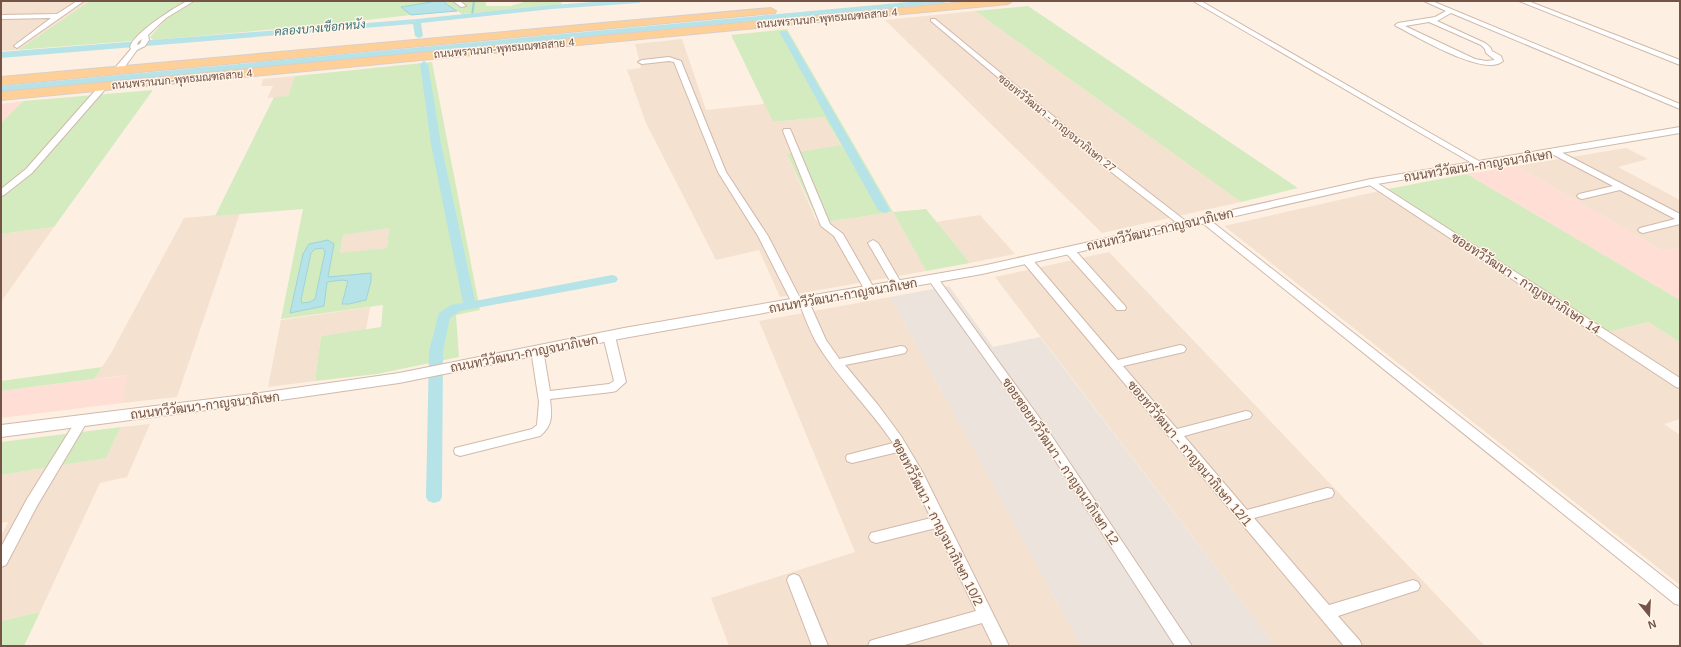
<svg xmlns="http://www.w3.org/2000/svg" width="1681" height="647" viewBox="0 0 1681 647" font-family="Helvetica,Sarabun,sans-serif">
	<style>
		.residential { fill: #f5e1d0 }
		.commercial { fill: #feded5 }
		.industrial { fill: #ece3dd }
		.green { fill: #d4ebc0; fill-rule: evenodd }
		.water { fill: #b6e3e7; stroke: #9cd4d9; fill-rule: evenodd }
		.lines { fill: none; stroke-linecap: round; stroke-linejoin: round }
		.stream { stroke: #9cd4d9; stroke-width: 2 }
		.canal { fill: #b6e3e7; fill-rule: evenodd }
		.minor-casing { stroke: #d0b9ab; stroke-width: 2 }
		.tertiary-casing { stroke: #d0b9ab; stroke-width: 2 }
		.primary-casing { stroke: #d8cfcc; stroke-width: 2 }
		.minor { fill: #fff; fill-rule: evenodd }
		.tertiary { fill: #fff; fill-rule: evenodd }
		.primary { fill: #fed098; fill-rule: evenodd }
		.labels { text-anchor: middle; stroke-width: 3; stroke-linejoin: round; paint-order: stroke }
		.far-street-label { font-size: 11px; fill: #755448; stroke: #fff5e9 }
		.far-water-label { font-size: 12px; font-style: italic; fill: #3b767c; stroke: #fff5e9 }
		.street-label { font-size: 13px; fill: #755448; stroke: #fff5e9 }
	</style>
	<rect width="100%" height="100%" fill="#fdf0e2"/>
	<path class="residential" d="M1,1H89L18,50L1,51Z
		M975,11L1241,202L1102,233L885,20Z
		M682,39L706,110L765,104L773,122L824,117L841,146L787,154L816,220L819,223L893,212L926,271L780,297L759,250L716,260L646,123L627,70L641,68L635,44Z
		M295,76L288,96L267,98L273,86H261L263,79Z
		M1626,148L1648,159L1618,167L1680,200V248L1663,251L1517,166Z
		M1388,189L1608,332L1648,322L1680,342V419L1664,424L1680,435V585L1224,226Z
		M240,213L177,397L122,403L127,375L94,379L110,355L184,218Z
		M980,215L1015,254L970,263L936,222Z
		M54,227L1,302V234Z
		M389,227L387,248L340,254L343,235Z
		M1109,252L1485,646H1276L995,277Z
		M890,297L1081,646H729L711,598L855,552L759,321Z
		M370,307L366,330L321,336L315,381L268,387L281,320Z
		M150,424L127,477L100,483L40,612L1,621V536L8,522L1,523V475L106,458L121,427Z"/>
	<path class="commercial" d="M23,101L1,123V104Z
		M1517,166L1663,251L1680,248V300L1467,174Z
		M128,375L122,403L1,418V391Z"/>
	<path class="industrial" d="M949,286L993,347L1040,337L1276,646H1081L890,297Z"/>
	<path class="green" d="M187,1L152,23L131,41L18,50L88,2Z
		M196,1H437L402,7L411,15L323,25L153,40L150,37L168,17Z
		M443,1H486V6H510L527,1H561L562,5L462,14L446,4Z
		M1028,6L1298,188L1241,202L975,11Z
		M787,29L893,212L926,209L970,263L926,271L893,212L819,223L787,154L841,145L824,117L773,122L731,35Z
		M432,62L480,310L456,315L459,357L377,374L315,381L321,336L381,327L383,305L281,319L303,209L215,216L274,97L288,96L295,76ZM389,228L387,248L340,253L343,235ZM310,244H334L328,277L371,273L342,303L348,281L342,280L327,282L324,306L290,313Z
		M153,90L54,227L1,234V123L23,101Z
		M1467,174L1680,300V342L1648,322L1608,332L1388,189Z
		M323,248L325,252L315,299L310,302L302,303L301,300L311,253L315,249Z
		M102,367L94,379L1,391V381Z
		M121,427L106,458L1,475V442Z
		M40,612L24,646H1V621Z"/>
	<path class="water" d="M437,1H443L446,4L457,11L411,15L401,7Z
		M328,240L334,244L328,277L371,273V281L366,300L349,304H342L348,281L342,280L327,282L324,306L290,313L303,254L309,244ZM323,248L325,252L315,299L310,302L302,303L301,300L311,253L315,249Z"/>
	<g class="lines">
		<path class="stream" d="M472,16L474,1"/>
		<path class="canal" d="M607,1H643L639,3L552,9L421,23L423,36L419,38L415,36L413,24L1,58V52L417,19L552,5Z
			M920,1H948L944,3L1,92V86Z
			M781,31H787L788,33L890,210L888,212L884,213L878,210L780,33Z
			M424,61L428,64L441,144L475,301L612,275L616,276L618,279L616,282L612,283L460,311L450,318L443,351L442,497L440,501L434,503L428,501L426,497L429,351L439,313L451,305L463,303L431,144L420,64Z"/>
		<g class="minor-casing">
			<path id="minor" d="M77,1H84L17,48L14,46L15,45L51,18L1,19V15L57,14Z
				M187,1H194L166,18L148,35L149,40L145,46L137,50L121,72H115V68L131,49L130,47C134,33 172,9 187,1ZM142,39L140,44L137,45L138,42Z
				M453,1H460L466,6L461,7Z
				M1193,1H1201L1484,164L1480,167L1477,166Z
				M1424,1H1432L1680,104V109L1451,13L1437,21L1485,43L1490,47L1492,51L1501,56L1503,61C1485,78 1416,36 1396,26L1395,25L1398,23L1435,17L1446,11ZM1429,22L1481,45L1485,49L1486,53L1495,60L1486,61L1475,59L1405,26Z
				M1519,1H1528L1680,60V65Z
				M931,19H935L1103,157L1187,222L1189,224L1187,226H1181L1097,161L931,21Z
				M669,57L681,61L726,172L768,236L801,300H808L809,302L826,340L838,357L839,359L901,346L905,347L907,350L905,353L901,354L845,365L878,405L901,436L923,473L1009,646H993L982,623L901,646H868L870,641L876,639L976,611L936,528L876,543L871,541L869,537L871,533L931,518L898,452L852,463L847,461L846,458L847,455L893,443C870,408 838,379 816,342C810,331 805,318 800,305H793L792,303L758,236L718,172L674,62L669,61L642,64L638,62L642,60Z
				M101,84H104L108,86L32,173L4,195L1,196V189L26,169Z
				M784,129H790L791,131L830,224L843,234L875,290L874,292H866L834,236L821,226L783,131Z
				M1555,149L1680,214V224L1643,233L1640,232L1638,230L1640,228L1675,219L1620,190L1582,199L1579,198L1577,196L1579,194L1613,186L1552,154L1551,152Z
				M1371,179L1680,378V388L1676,387L1368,184L1367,182L1368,180Z
				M1203,216L1206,217L1680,590V605L1675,604L1200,221L1198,219Z
				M873,240L878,243L903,286L902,288H894L893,286L868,243Z
				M1069,247L1073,248L1125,306L1126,308L1125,310H1117L1065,252L1064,250Z
				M1027,257L1031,258L1118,360L1180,345L1184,346L1186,349L1184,352L1123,366L1177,429L1246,411L1250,412L1252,415L1250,418L1184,436L1247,510L1327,488L1332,489L1334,493L1332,497L1254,518L1329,605L1413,580L1418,582L1420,586L1418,590L1338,616L1360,641L1362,646H1344L1023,262L1022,260Z
				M933,276L937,277L1041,420L1192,646H1175L1033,426L928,279Z
				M609,332L613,333L615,336L626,382L616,391L612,392L550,399C552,416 553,425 540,436L460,456L455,454L454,451L455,448L532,429L537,425L539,402L531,350L533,347H541L543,350L550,391L609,384L614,381L603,336L605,333Z
				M81,418L85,419L87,422L37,506L6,565L1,567V547L27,499L77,419Z
				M794,574L799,576L801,580L828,646H812L787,580L789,576Z"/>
		</g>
		<g class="tertiary-casing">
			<path id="tertiary" d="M1680,127V133L1371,185L982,274L624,338L399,383L260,403L1,437V425L260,393L399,373L624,328L982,266L1371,179Z"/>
		</g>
		<g class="primary-casing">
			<path id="primary" d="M975,1H1013L1008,4L1,100V92Z
				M771,8L776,11L775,13L1,85V77Z"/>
		</g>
		<use href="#minor" class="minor"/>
		<use href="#tertiary" class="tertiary"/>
		<use href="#primary" class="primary"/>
	</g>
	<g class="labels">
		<g class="far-street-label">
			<text transform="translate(827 18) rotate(-5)" y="4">ถนนพรานนก-พุทธมณฑลสาย 4</text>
			<text transform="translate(504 48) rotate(-5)" y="4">ถนนพรานนก-พุทธมณฑลสาย 4</text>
			<text transform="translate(182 79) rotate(-5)" y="4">ถนนพรานนก-พุทธมณฑลสาย 4</text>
			<text transform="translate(1057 123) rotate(39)" y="4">ซอยทวีวัฒนา - กาญจนาภิเษก 27</text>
		</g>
		<g class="far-water-label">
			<text transform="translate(320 28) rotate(-5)" y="4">คลองบางเชือกหนัง</text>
		</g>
		<g class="street-label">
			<text transform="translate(1478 165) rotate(-9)" y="5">ถนนทวีวัฒนา-กาญจนาภิเษก</text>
			<text transform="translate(1160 229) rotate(-13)" y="5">ถนนทวีวัฒนา-กาญจนาภิเษก</text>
			<text transform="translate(1526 283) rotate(33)" y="5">ซอยทวีวัฒนา - กาญจนาภิเษก 14</text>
			<text transform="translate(843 295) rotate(-10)" y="5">ถนนทวีวัฒนา-กาญจนาภิเษก</text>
			<text transform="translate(524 353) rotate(-11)" y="5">ถนนทวีวัฒนา-กาญจนาภิเษก</text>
			<text transform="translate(205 405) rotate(-7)" y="5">ถนนทวีวัฒนา-กาญจนาภิเษก</text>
			<text transform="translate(1190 453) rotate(50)" y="5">ซอยทวีวัฒนา - กาญจนาภิเษก 12/1</text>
			<text transform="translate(1061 461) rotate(56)" y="5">ซอยซอยทวีวัฒนา - กาญจนาภิเษก 12</text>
			<text transform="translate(938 522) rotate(63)" y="5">ซอยทวีวัฒนา - กาญจนาภิเษก 10/2</text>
		</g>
	</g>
	<rect width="1681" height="647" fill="none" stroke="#755448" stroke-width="4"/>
	<g transform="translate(1649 615) rotate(162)" stroke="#fff5e9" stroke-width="3" paint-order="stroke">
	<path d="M0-3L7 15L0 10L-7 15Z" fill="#755448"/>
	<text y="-6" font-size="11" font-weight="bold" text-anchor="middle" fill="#755448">N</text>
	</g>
</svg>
